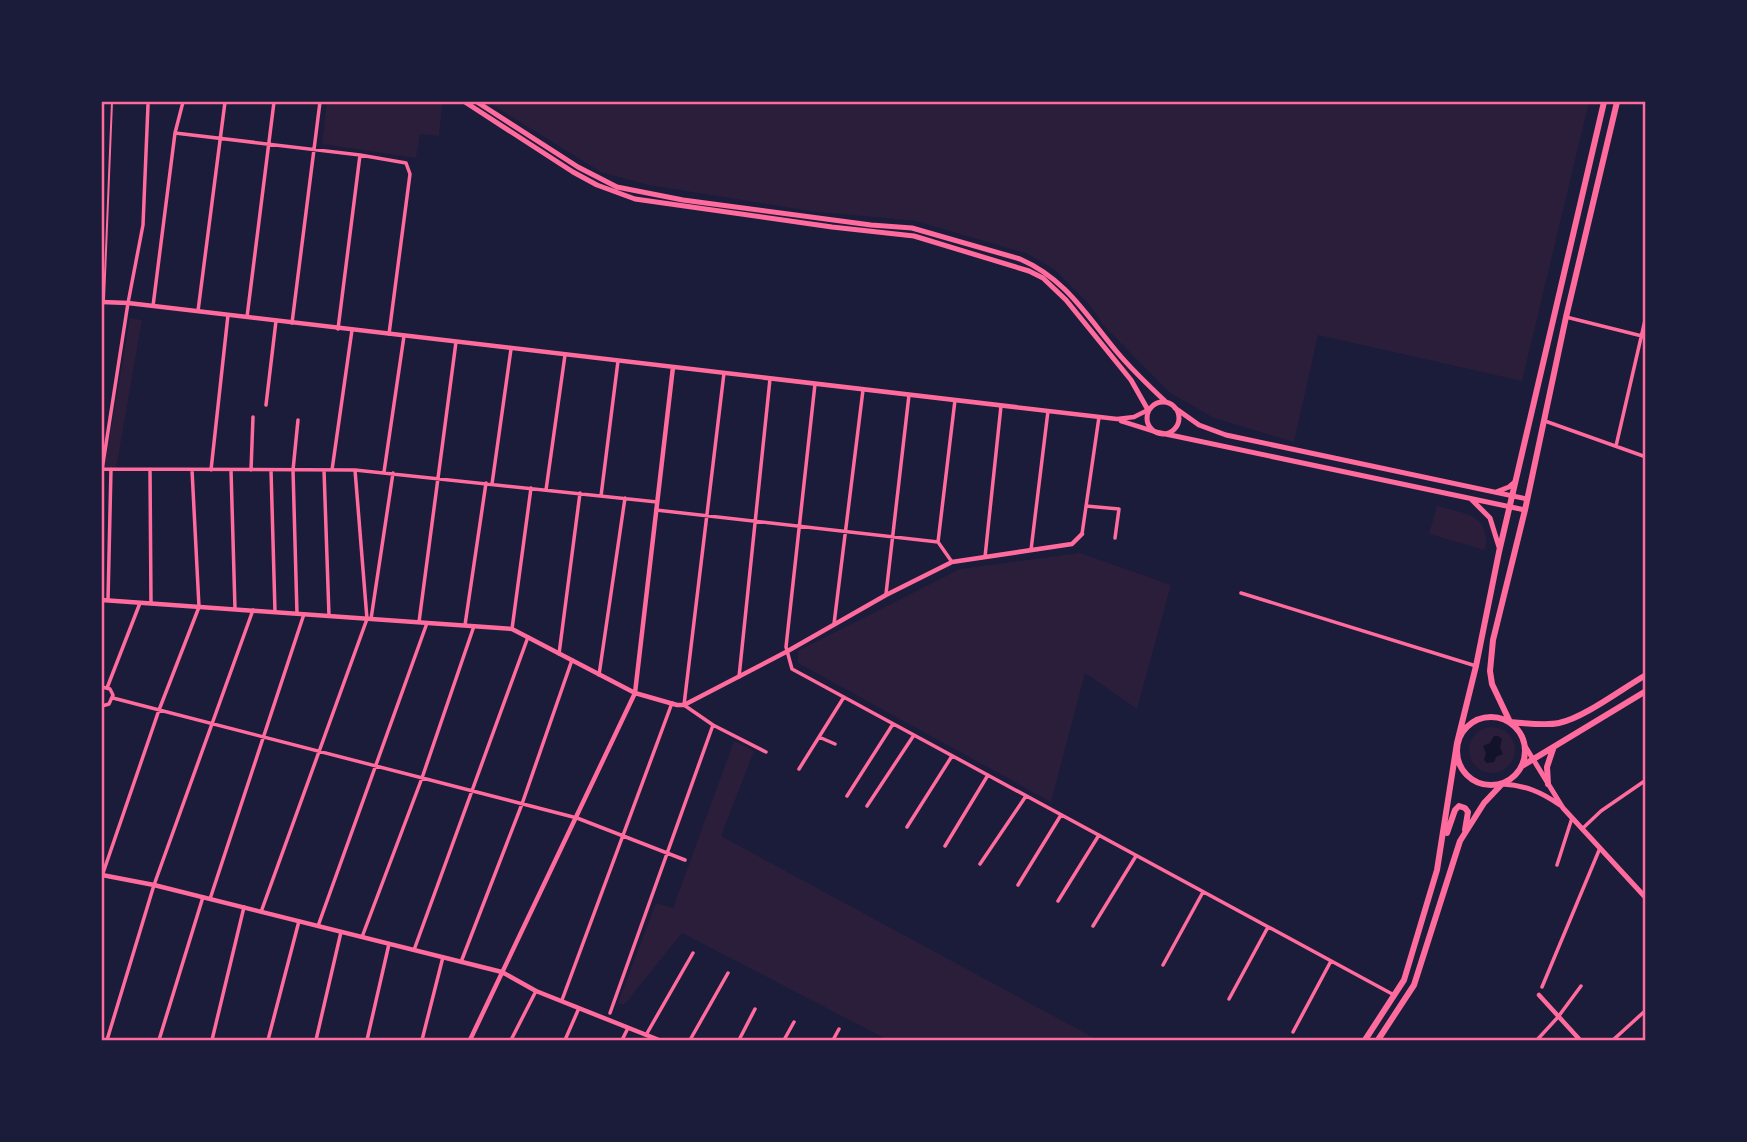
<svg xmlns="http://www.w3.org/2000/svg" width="1747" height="1142" viewBox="0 0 1747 1142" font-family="'Titillium Web',sans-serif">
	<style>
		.green { fill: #2a1e3b }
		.water { fill: #12122b }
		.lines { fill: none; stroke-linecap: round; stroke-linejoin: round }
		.service { stroke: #ff6b9d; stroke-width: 2 }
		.minor { stroke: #ff6b9d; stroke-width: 3.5 }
		.tertiary { stroke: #ff6b9d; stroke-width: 4.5 }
		.secondary { stroke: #ff6b9d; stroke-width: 5 }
		.primary { stroke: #ff6b9d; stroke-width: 6 }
		.neatline { fill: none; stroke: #ff6b9d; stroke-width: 2.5 }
	</style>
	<rect width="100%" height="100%" fill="#1b1b3a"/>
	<path class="green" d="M327,102H436L442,105L439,136L420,134L416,158L322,144Z
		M488,102H1589L1522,381L1318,335L1294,442L1214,418L1170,393L1104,326L1089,304L1054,269L1028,254L916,221L810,211L648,185L601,172Z
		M130,318L142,320L116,469H104Z
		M1437,506C1464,513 1492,515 1485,550L1429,534Z
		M1080,553L1171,585L1137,709L1085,673L1051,802L798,663V651L960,569Z
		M1469 750a23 23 0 1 1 46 0a23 23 0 1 1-46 0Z
		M734,741L754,751L721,836L1098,1040H888L682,933L624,1005L618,1003L656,903L673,908Z"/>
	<path class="water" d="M1494,736H1498L1502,739L1500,747L1503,754L1496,757L1494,762L1487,763L1484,760L1486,753L1483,746L1490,743Z"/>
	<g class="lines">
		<path class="service" d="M104,300L112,102"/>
		<path class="minor" d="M175,133L360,155L406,163L410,174L389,334
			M153,306L175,133L183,102
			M198,311L225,102
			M247,317L274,102
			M1566,317L1646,337
			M292,323L320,102
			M338,329L360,155
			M815,384L786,647L792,669L1394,995
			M266,405L276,321
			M1545,421L1646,457
			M1616,446L1646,316
			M102,469L355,470L657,502
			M150,469L151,603
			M102,470L128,303L143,225L148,105
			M211,470L228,315
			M231,470L235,609
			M251,470L253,417
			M271,470L275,612
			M324,470L329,616
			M332,470L352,330
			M384,472L404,336
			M492,484L511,349
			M546,490L565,355
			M601,496L618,361
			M1086,506L1119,509L1115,538
			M656,510L938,542L952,562
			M1082,534L1099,417
			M938,542L955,400
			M1031,550L1048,411
			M985,557L1001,406
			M1241,593L1476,666
			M886,594L909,395
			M108,600L111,469
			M297,614L293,470L298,420
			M371,619L393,473
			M419,622L456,342
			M834,624L863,390
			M465,625L486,483
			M512,629L531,488
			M559,654L580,493
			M599,675L625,498
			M739,677L770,379
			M102,687L110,689L113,695L109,704L102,706
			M107,688L140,603
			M113,698L577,818L685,860
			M713,725L766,752
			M819,737L835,744
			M799,769L844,697
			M847,796L893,724
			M867,806L914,735
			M907,827L952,756
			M1582,829L1601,811L1646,780
			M945,846L988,775
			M980,864L1026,796
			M1557,865L1572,818
			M102,876L159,710L199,607L192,470
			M1018,885L1061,815
			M210,899L304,614
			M1058,901L1099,835
			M261,912L367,619L355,470
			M318,926L427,623
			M1093,926L1136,856
			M362,937L422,778L474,626
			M414,950L528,637
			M461,962L522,804L572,660
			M1163,965L1203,892
			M1542,987L1600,848
			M1229,999L1268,927
			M562,1000L672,703
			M610,1013L713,725L684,705L724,373
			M1293,1032L1331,961
			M646,1035L693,953
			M107,1040L154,885L253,610
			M159,1040L203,897
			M212,1040L244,907
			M268,1040L299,921
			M316,1040L341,932
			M367,1040L389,944
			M422,1040L443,957
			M511,1040L536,991
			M565,1040L579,1008
			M622,1040L628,1028
			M690,1040L728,973
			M739,1040L755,1009
			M784,1040L794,1022
			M833,1040L839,1029
			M1537,1040L1558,1017L1581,986
			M1613,1040L1646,1010"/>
		<path class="tertiary" d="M102,302L128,303L1117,419L1134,417L1148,410
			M1121,421L1156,432
			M102,600L512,629L635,693L677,705H684L786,652L886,595L952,562L1072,544L1082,534
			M102,875L154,885L502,972L536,991L659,1040
			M1539,995L1580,1040
			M470,1040L635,693L673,367"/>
		<path class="secondary" d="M465,102L573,172L597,185L635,199L832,227L914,236L1029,271L1043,278L1066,300L1131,380L1148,410
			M477,102L578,167L617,187L683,200L871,225L912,228L1020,259C1066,279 1086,315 1117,352C1132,370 1149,386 1166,402
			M1147 418a16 16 0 1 1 32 0a16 16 0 1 1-32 0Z
			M1175,408L1199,425L1226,435L1527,499
			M1156,432L1525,510
			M1496,492L1509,487L1515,482
			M1472,500L1490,518L1499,547
			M1525,746L1563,808L1646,898
			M1502,784C1525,785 1541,792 1560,805"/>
		<path class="primary" d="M1617,102L1566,317L1525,510L1493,640L1490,671L1492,684L1510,722C1526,723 1544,726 1559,723C1584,718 1623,688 1646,675
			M1457 751a34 34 0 1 1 68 0a34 34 0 1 1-68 0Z
			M1522,766L1646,691
			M1548,784L1547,767L1553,749
			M1447,833L1455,810L1459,806L1465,808L1468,812L1465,830
			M1365,1040L1404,980L1437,870L1457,743L1476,666L1499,552L1604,102
			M1378,1040L1414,985L1460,841L1484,803L1502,784"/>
	</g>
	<rect width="1747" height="1142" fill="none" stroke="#1b1b3a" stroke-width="206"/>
	<rect x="103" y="103" width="1541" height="936" class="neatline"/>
</svg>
